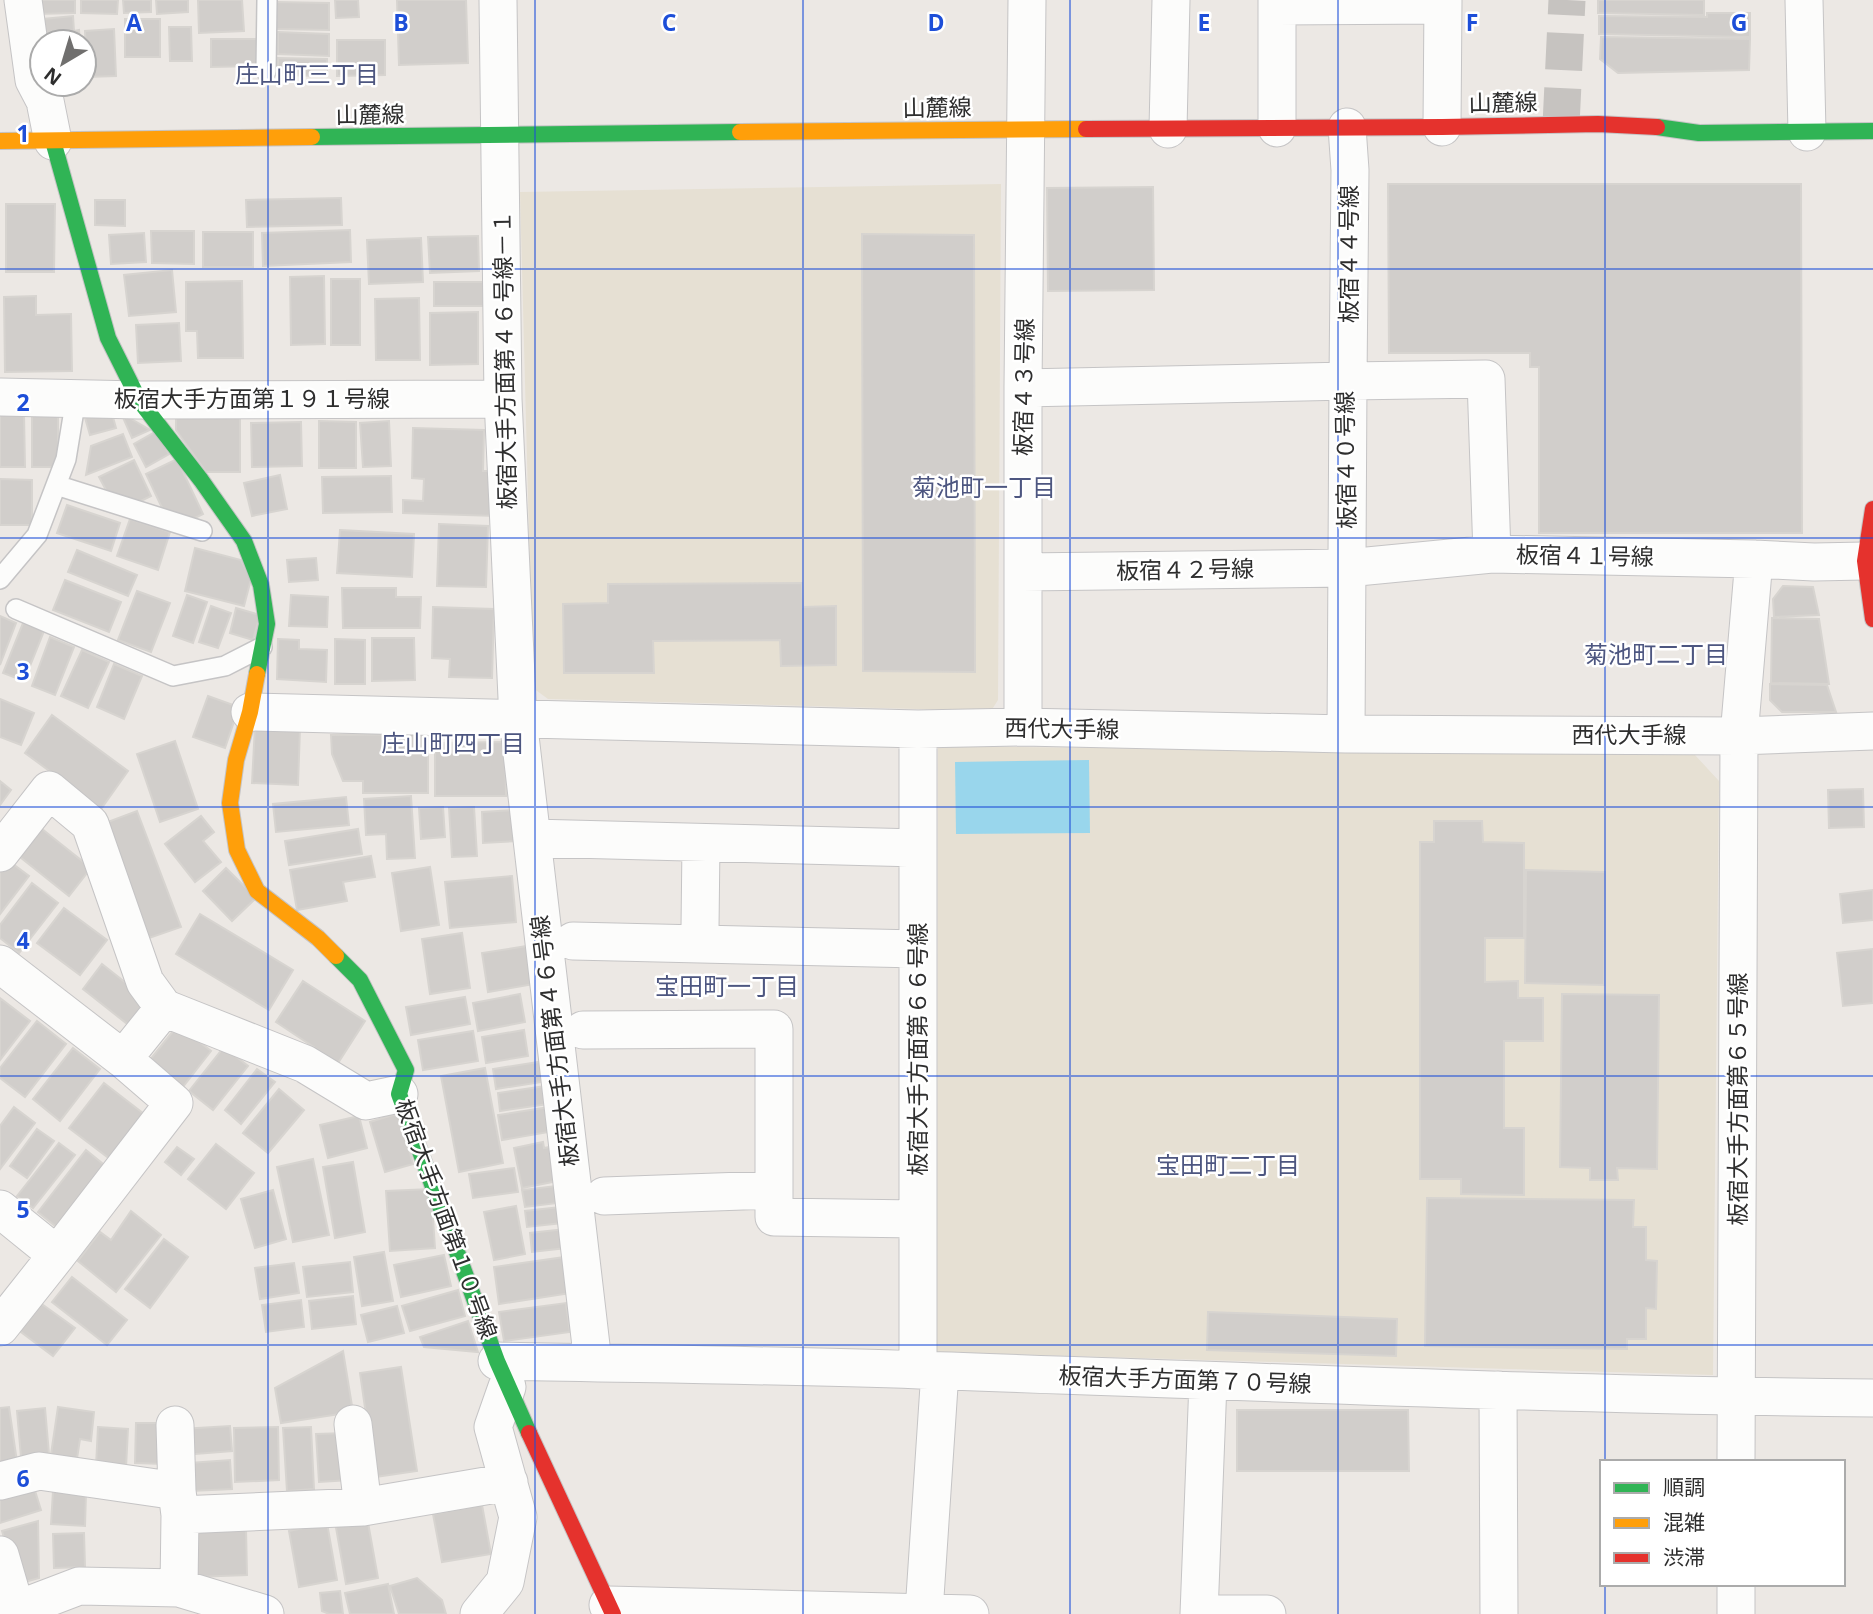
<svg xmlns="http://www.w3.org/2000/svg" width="1873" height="1614" viewBox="0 0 1873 1614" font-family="'Open Sans','Noto Sans JP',sans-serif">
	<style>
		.education { fill: #e6e0d3 }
		.water { fill: #99d6ec }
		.building { fill: #d1cecb; stroke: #d7d4d0; stroke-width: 2 }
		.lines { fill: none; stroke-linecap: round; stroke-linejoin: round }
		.street-tunnel { stroke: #c6c3c0; stroke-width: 37; stroke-dasharray: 37 18; stroke-linecap: butt }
		.lane-casing { stroke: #c5c4c5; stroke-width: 22 }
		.street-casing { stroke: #c5c4c5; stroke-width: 39 }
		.fast-casing { stroke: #c5c4c5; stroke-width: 18 }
		.slow-casing { stroke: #c5c4c5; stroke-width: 18 }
		.jam-casing { stroke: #c5c4c5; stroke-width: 18 }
		.lane { stroke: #fcfcfb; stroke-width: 19 }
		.street { stroke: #fcfcfb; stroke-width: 37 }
		.fast { stroke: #30b455; stroke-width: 16 }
		.slow { stroke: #ff9f0a; stroke-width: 16 }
		.jam { stroke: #e5322d; stroke-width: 16 }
		.grid { fill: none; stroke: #1d4ed8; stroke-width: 2; stroke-opacity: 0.55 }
		.labels { text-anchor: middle; stroke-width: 5; stroke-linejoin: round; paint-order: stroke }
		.street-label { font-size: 23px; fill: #2e2e2e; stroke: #fff }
		.neighbourhood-label { font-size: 24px; fill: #4d5680; stroke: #fff }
		.grid-label { font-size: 23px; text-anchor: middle; font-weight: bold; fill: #1d4ed8; stroke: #fff; stroke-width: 5; stroke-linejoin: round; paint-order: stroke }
	</style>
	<rect width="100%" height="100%" fill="#ece8e4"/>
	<path class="education" d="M1001,184L998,700L991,711L548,699L533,688L520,192Z
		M938,746L1695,755L1719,781L1713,1375L937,1352Z"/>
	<path class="water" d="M1089,760L1090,833L956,834L955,762Z"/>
	<path class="building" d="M36,0H75V13L36,14Z
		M81,0H118L117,14L81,13Z
		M123,0H151V12L124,13Z
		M156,0H188V12L157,14Z
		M198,0H242L244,31L199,33Z
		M335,0H358L359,17L336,18Z
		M397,0H466L468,63L399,65Z
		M1598,0H1704V15L1598,13Z
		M276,2L329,3V30L276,29Z
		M1707,13H1750V37L1599,34V16L1707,17Z
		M73,16L74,31L79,30L80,42H45L43,19Z
		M125,19H160V57H125Z
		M169,27H191L192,61H170Z
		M114,29L116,76L87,77L85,31Z
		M278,32L329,34V56L278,54Z
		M1601,37L1750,39L1749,70L1618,73L1600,59Z
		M211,39H258V66L211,67Z
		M337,40H385V75L337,76Z
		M278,58L327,59V76L278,75Z
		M1388,184H1801L1802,533H1539V367H1530V353H1389Z
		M1153,187L1154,290L1048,291L1047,188Z
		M341,198L342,225L247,227L246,200Z
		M95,200H125V226L95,225Z
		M6,204H55L54,272H6Z
		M350,230L351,262L263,266L262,233Z
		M151,231H194V264L152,263Z
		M203,232H253V267H203Z
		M144,233L146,262L111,264L109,235Z
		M862,234L974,235L975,672L863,671Z
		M478,236L479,271L430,273L428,237Z
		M421,238L423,282L369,284L367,240Z
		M172,270L176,312L129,316L124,275Z
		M324,276L325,344L291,345L290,277Z
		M331,279H360V345H331Z
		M242,281L243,358H198L197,331H186V282Z
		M434,282H487L488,306H434Z
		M36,296V315L71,314L72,371L5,372L4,297Z
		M419,298L420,360H376L375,299Z
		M478,312V364L430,365V313Z
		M179,323L181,361L138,363L136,325Z
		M109,403L116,428L90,435L83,411Z
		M32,412H58V467H32Z
		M176,412H240V472H206L176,430Z
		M121,413L150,430L132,438Z
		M0,414H24L25,467H0Z
		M319,421L356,422V468H319Z
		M389,421L391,466L363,467L360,423Z
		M301,422L302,466L252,467L251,423Z
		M413,428L484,430L483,471H497L496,516L403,513V500L423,501L424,479L412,478Z
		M157,431L169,454L146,467L134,444Z
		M123,434L132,457L86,475L91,446Z
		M177,459L203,514L191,520L163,510L146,474Z
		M134,460L151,496L135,504L107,492L99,477Z
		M280,475L287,509L252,516L244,483Z
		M391,476L392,512L323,513L322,477Z
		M0,479L32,480V525H0Z
		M67,505L120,523L111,551L57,533Z
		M130,519L170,532L158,570L117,556Z
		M439,524L488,526L486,587L437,586Z
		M340,530L414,534L412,577L337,573Z
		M195,548L241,560L251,579L244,606L185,591Z
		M77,550L137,575L128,596L68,572Z
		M316,558L318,580L289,582L287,560Z
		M65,580L121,602L109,632L53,610Z
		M802,583L803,607L836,606V665L781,666L780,640L653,641L654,673H564L563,604L608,603V584Z
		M1783,586L1813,587L1819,615L1774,617L1773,599Z
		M342,588H396V597H421L420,628H343Z
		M137,591L170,603L151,652L118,640Z
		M187,595L207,602L193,643L173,636Z
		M291,595L328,597L327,627L289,626Z
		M211,606L231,613L218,648L199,642Z
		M433,607L494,609L492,678L449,677L450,659L432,658Z
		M236,608L260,615L253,640L230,633Z
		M0,616L16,623L0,665Z
		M1772,618L1819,619L1829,684L1771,683Z
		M23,623L44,631L24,681L3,673Z
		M50,637L74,647L55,695L32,686Z
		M372,638H414L415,680L372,681Z
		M278,639L299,640V649L327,650L326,682L277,679Z
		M335,639L365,640V684H335Z
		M82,650L109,662L88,708L61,696Z
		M114,664L142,676L124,719L97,707Z
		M1770,684L1827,685L1836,712H1782L1770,700Z
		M208,696L239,707L225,748L193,737Z
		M0,699L34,713L21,745L0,737Z
		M52,715L128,771L101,809L25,753Z
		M255,726L300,728L298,785L252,783Z
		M428,734V793H363V781H343L332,754L331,735Z
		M175,741L198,809L160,822L137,754Z
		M505,742L506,796H435V743Z
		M0,781L11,790L0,805Z
		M1863,789L1864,827L1829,828L1828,790Z
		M411,796L415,858L387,859L386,834L366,835L364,799Z
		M346,797L349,825L276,832L273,804Z
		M443,807L445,837L421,839L419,808Z
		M474,807L477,856L452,857L449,808Z
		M516,810L518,841L483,843L482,812Z
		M137,811L181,927L149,938L105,823Z
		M201,816L214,832L203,841L221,862L195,882L165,844Z
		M1434,821H1482L1483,842L1524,843V938H1485V982L1518,981V998H1543V1041H1504V1128H1524V1195L1461,1194V1179H1420V842H1434Z
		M37,825L91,868L69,896L15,853Z
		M358,829L362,854L289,865L285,841Z
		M371,856L375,877L343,882L347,901L297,910L290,870Z
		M5,858L29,876L0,914V865Z
		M430,867L439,925L401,931L392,873Z
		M226,868L256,898L232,921L203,891Z
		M1526,870L1605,872L1604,985L1525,983Z
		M512,876L516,922L450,928L445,882Z
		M32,883L58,903L19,953L0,938V925Z
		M1873,890V920L1843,923L1840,894Z
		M64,908L107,940L80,975L37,943Z
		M200,914L293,970L269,1010L176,954Z
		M462,933L470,988L430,994L422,939Z
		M527,946L534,984L488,992L482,953Z
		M1873,949V1003L1843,1006L1837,953Z
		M102,964L150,1002L131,1027L83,989Z
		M303,981L365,1021L338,1063L276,1022Z
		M520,994L525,1022L478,1031L473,1003Z
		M1562,994L1659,995L1657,1169L1617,1168L1618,1180H1590V1168L1560,1167Z
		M465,997L470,1024L411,1035L406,1007Z
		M0,998L30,1021L0,1060Z
		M37,1021L66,1044L25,1097L0,1078V1068Z
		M178,1025L211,1051L182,1088L149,1061Z
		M524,1030L528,1056L486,1063L482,1037Z
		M473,1031L478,1061L423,1070L418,1040Z
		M224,1047L248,1066L213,1110L189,1091Z
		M73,1048L100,1069L60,1121L33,1099Z
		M545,1061L548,1081L496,1089L493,1069Z
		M485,1068L503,1163L459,1172L441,1076Z
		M257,1069L275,1082L241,1124L225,1110Z
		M104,1083L144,1114L110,1159L69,1128Z
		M546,1086L549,1104L500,1111L498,1093Z
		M279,1089L304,1110L268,1153L243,1133Z
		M556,1106L560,1130L502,1140L498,1115Z
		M14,1107L35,1123L0,1169V1126Z
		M399,1113L413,1164L385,1172L370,1122Z
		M359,1116L367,1148L328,1158L320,1125Z
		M37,1129L54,1141L27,1178L10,1166Z
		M543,1142L544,1148L555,1146L563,1180L522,1188L514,1148Z
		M59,1143L75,1155L33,1208L17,1196Z
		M216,1144L254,1173L226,1209L188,1179Z
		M177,1147L194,1159L181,1175L165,1162Z
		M86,1150L108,1168L60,1230L38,1212Z
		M313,1159L329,1235L293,1242L277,1167Z
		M353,1162L365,1232L335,1238L323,1167Z
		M514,1168L518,1192L473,1198L469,1174Z
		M564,1185L566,1202L525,1207L522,1190Z
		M431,1189L435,1248L390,1251L386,1191Z
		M273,1190L286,1239L255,1248L241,1199Z
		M1427,1198L1634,1200L1633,1227H1646V1260L1657,1261L1656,1309L1646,1308V1339H1627V1349L1425,1346Z
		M516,1206L525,1254L494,1260L484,1212Z
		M560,1207L562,1223L527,1227L525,1211Z
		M131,1211L161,1235L116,1292L78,1261L100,1232L111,1240Z
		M565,1229L566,1248L532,1252L530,1233Z
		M164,1239L188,1257L150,1308L125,1289Z
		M384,1252L393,1301L362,1306L354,1257Z
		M444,1255L451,1286L401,1297L394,1265Z
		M565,1257L571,1293L499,1304L494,1267Z
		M350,1262L353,1292L307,1297L303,1267Z
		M294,1263L299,1293L260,1299L255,1268Z
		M72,1277L127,1320L107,1345L52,1302Z
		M458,1290L465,1316L410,1331L402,1306Z
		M353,1296L356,1324L312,1329L309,1301Z
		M301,1300L304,1327L266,1332L262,1305Z
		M39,1302L75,1328L53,1356L17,1329Z
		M566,1303L570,1332L504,1341L499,1312Z
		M397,1306L404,1333L368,1342L361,1315Z
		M1208,1312L1397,1319L1396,1356L1207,1350Z
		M468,1321L478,1352L424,1347L420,1337Z
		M343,1351L353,1412L281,1423L275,1388Z
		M401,1367L417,1471L375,1477L360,1373Z
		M9,1407L17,1462L0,1464V1408Z
		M58,1407L94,1412L91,1441L80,1439L76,1465L50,1461Z
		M45,1408L49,1454L21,1457L17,1411Z
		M1237,1410H1408L1409,1471H1237Z
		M136,1423H165V1464L135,1463Z
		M230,1426L232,1451L183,1455L181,1429Z
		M98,1427L128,1429L126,1468L96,1466Z
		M278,1427L279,1480L235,1482L234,1428Z
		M311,1427L314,1489L287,1491L283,1428Z
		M347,1433L350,1480L319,1482L316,1434Z
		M230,1460L232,1489L191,1491L190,1463Z
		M32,1481L41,1510L0,1523V1491Z
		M53,1491L86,1493L85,1526L51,1524Z
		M482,1505L491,1554L442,1562L433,1514Z
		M367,1517L378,1578L346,1584L335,1522Z
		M38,1521L39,1578L18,1584L2,1531Z
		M327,1523L337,1580L299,1587L289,1531Z
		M246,1528L247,1575L195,1577L194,1530Z
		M84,1533L85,1567L54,1568L53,1534Z
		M417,1578L442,1600L446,1614H399L390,1586Z
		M388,1584L394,1614H350L345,1593Z
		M340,1591L343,1614H329L322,1611L320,1593Z"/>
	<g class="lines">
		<path class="street-tunnel" d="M1561,125L1567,0"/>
		<g class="lane-casing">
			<path id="lane" d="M266,71L267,0
				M56,485L202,531
				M0,579L37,535L66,459L76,398
				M16,609L173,676L225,666L262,647"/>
		</g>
		<g class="street-casing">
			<path id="street" d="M23,0L34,80L45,101L53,141
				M498,0L503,399L518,719L593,1363
				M1277,0V128
				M1804,0L1807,132
				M1277,6L1443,5
				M1347,127L1350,170L1348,381L1486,379L1492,554L1754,559L1814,562L1865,561
				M1442,127L1443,0
				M1168,129L1171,0
				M1023,388L1348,381L1346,734
				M0,397L139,400L503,399
				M1023,572L1347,568L1492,554
				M250,712L918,729L1023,727L1346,734L1739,736L1873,731
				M1023,727V388L1027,0
				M532,838L918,848
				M0,853L49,790L90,824L145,982L164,1008L305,1064L366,1101L399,1094
				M700,928L701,843
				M573,941L918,949
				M0,964L123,1059L164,1008
				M583,1030L774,1029V1217L918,1219
				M604,1196L774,1190
				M0,1209L57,1255
				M0,1327L57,1255L174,1103L123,1059
				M497,1361C637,1364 778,1365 919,1370C1237,1381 1555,1395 1873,1398
				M918,1370V729
				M1498,1390L1499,1614
				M353,1424L363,1507
				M175,1425L177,1491L180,1515L179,1588
				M1736,1462L1739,736L1754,559
				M0,1481L39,1471L177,1491
				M180,1515L363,1507L509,1482
				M0,1555L16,1610
				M608,1605L970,1614
				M924,1612L940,1371
				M11,1614L16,1610L79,1586L179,1588L265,1614
				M479,1614L505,1582L518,1517L493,1427L507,1387
				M1199,1614L1208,1382
				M1215,1614H1267
				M1736,1614V1584"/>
		</g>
		<g class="fast-casing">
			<path id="fast" d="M1657,127L1699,133L1873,131
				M312,137L740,132
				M53,141L108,338L139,400L201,480L244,541L261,585L267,624L257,674
				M336,956L360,980L406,1070L399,1094L497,1361L529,1433"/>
		</g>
		<g class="slow-casing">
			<path id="slow" d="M740,132L1086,129
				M0,141L312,137
				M257,674L250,712L236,760L230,803L237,850L257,891L318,938L336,956"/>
		</g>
		<g class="jam-casing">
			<path id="jam" d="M1086,129L1442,127L1598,124L1657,127
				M1873,509L1865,561L1873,619
				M529,1433L613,1614"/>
		</g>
		<use href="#lane" class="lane"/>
		<use href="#street" class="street"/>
		<use href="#fast" class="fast"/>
		<use href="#slow" class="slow"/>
		<use href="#jam" class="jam"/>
	</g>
	<path class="grid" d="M268,0V1614M535,0V1614M803,0V1614M1070,0V1614M1338,0V1614M1605,0V1462M0,269H1873M0,538H1873M0,807H1873M0,1076H1873M0,1345H1873M1605,1584V1614"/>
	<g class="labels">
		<g class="street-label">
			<text transform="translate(1503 103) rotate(-1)" y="8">山麓線</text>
			<text transform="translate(937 108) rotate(-1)" y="8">山麓線</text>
			<text transform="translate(370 115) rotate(-1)" y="8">山麓線</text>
			<text transform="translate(1349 254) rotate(-90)" y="8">板宿４４号線</text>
			<text transform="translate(505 360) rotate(-91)" y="8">板宿大手方面第４６号線－１</text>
			<text transform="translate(1024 387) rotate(-89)" y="8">板宿４３号線</text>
			<text x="252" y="407">板宿大手方面第１９１号線</text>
			<text transform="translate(1346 460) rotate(-91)" y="8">板宿４０号線</text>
			<text transform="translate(1585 556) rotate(1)" y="8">板宿４１号線</text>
			<text transform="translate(1185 570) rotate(-1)" y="8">板宿４２号線</text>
			<text transform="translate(1062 729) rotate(1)" y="8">西代大手線</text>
			<text x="1629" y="743">西代大手線</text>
			<text transform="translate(555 1041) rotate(-97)" y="8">板宿大手方面第４６号線</text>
			<text transform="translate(918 1049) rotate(-90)" y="8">板宿大手方面第６６号線</text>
			<text transform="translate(1738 1099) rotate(-90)" y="8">板宿大手方面第６５号線</text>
			<text transform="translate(446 1219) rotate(70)" y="8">板宿大手方面第１０号線</text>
			<text transform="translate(1185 1380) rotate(2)" y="8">板宿大手方面第７０号線</text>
		</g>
		<g class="neighbourhood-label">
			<text x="307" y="83">庄山町三丁目</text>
			<text x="984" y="496">菊池町一丁目</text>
			<text x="1656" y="663">菊池町二丁目</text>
			<text x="453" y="752">庄山町四丁目</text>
			<text x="727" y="995">宝田町一丁目</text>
			<text x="1228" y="1174">宝田町二丁目</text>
		</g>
	</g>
	<g class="grid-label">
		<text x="134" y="31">A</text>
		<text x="401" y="31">B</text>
		<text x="669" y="31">C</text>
		<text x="936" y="31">D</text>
		<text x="1204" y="31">E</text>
		<text x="1472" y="31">F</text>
		<text x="1739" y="31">G</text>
		<text x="23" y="142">1</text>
		<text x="23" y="411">2</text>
		<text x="23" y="680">3</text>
		<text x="23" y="949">4</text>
		<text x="23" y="1218">5</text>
		<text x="23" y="1487">6</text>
	</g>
	<rect x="1600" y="1460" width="245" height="126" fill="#ffffff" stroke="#ababab" stroke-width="2"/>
	<rect x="1614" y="1483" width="35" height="10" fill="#30b455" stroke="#ababab" stroke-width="2"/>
	<text x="1663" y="1495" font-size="21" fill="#2e2e2e">順調</text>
	<rect x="1614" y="1518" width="35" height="10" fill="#ff9f0a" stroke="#ababab" stroke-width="2"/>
	<text x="1663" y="1530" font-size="21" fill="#2e2e2e">混雑</text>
	<rect x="1614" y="1553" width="35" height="10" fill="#e5322d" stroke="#ababab" stroke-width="2"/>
	<text x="1663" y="1565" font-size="21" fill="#2e2e2e">渋滞</text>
	<g transform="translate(63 63) rotate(218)"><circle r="33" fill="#ffffff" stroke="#ababab" stroke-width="2"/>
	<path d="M0-5L12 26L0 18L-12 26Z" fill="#706f6e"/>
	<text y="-10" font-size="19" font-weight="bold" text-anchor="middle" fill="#2e2e2e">N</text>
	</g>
</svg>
